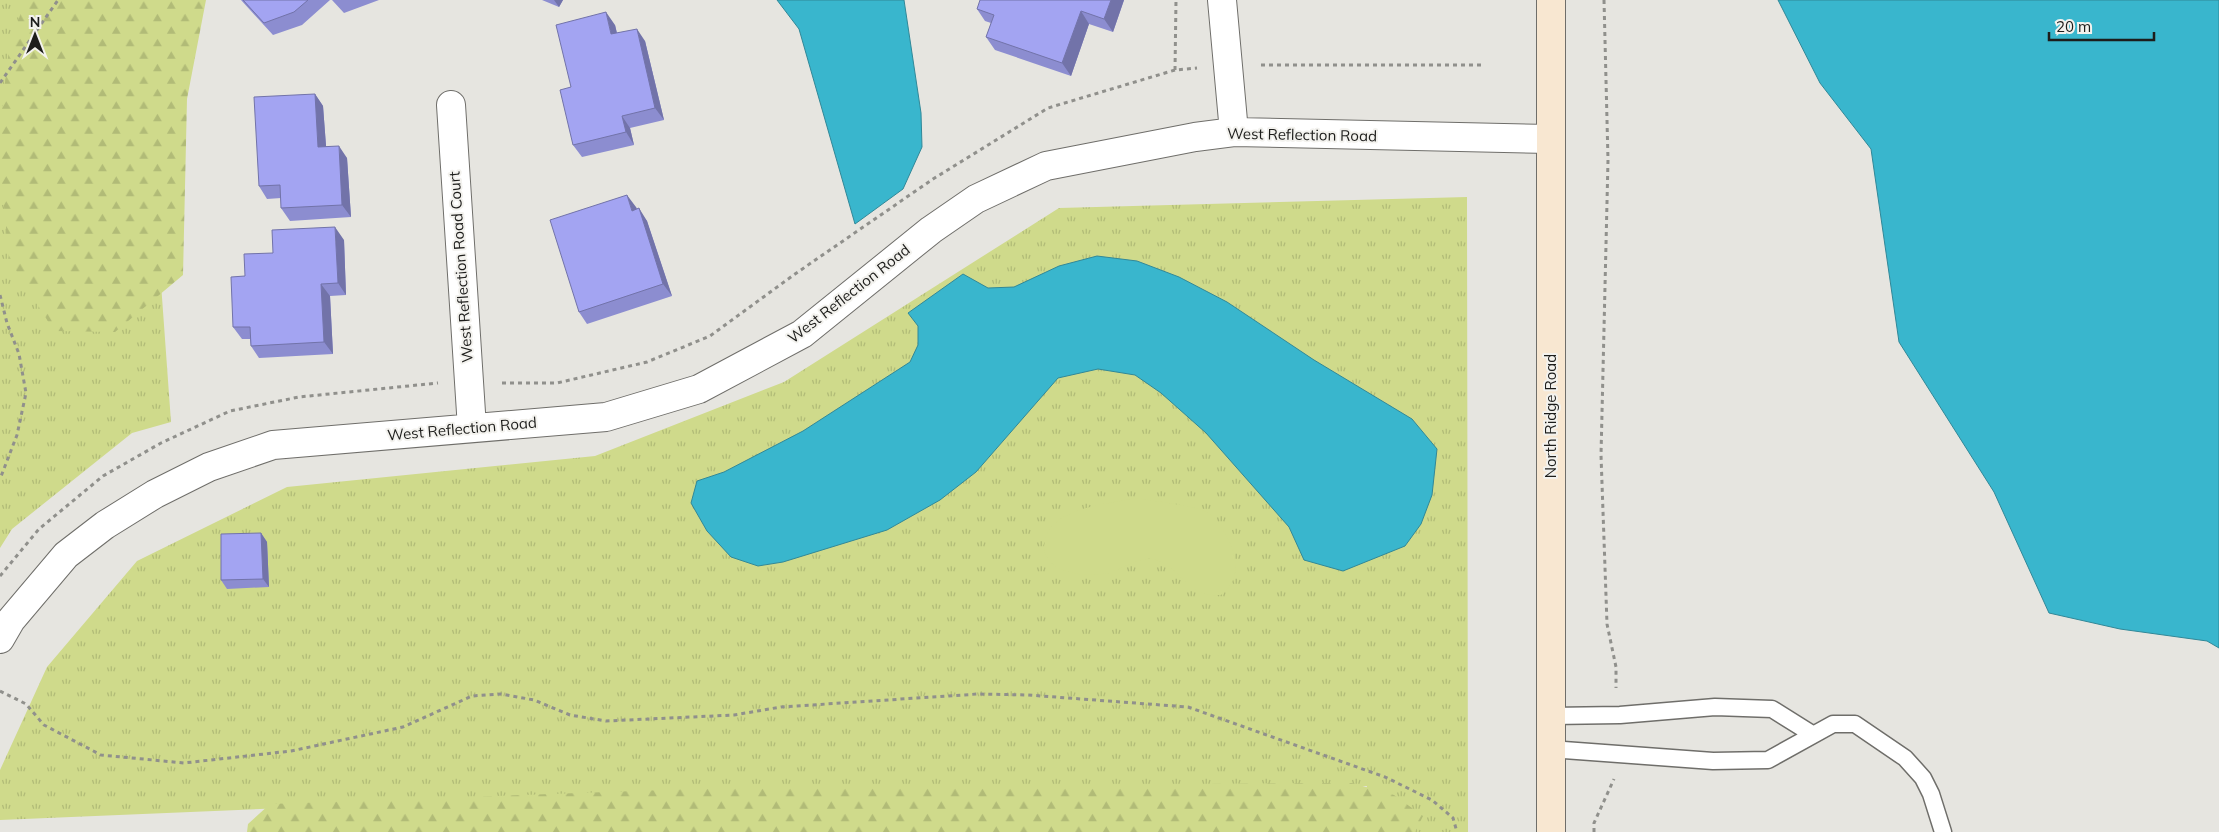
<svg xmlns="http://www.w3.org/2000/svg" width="2219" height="832" viewBox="0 0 2219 832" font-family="Mulish,sans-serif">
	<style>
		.grass { fill: url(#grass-tufts) }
		.forest { fill: url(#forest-firs) }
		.park { fill: #cfda8b }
		.water { fill: #39b6cd; stroke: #318898 }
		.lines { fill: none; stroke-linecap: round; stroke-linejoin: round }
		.lane-casing { stroke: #6f6e6a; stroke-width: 19 }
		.street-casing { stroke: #6f6e6a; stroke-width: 30 }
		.secondary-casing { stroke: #6f6e6a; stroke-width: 30 }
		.path { stroke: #90908c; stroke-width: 3; stroke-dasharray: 4 4; stroke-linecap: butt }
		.lane { stroke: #fff; stroke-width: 16 }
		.street { stroke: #fff; stroke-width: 28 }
		.secondary { stroke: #f8e7d1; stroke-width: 28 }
		.wall { fill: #8c8dd0 }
		.shaded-wall { fill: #7273a9 }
		.building { fill: #a3a4f2; stroke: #7273a9 }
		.labels { text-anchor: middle; stroke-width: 4; stroke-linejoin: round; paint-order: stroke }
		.street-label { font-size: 15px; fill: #1d1d1b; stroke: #f3f2ee }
	</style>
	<defs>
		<pattern id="grass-tufts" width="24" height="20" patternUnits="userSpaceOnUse" patternTransform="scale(1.25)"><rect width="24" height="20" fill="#cfda8b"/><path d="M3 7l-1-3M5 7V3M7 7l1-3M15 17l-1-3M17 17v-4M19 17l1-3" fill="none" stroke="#b1bb77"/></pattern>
		<pattern id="forest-firs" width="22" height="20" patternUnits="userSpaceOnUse" patternTransform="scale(1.25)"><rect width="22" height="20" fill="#cfda8b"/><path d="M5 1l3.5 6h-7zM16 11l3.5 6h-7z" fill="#b1bb77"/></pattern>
	</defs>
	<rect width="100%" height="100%" fill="#e6e5e0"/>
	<path class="grass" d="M0,0H186L157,228L171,422L132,433L12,529L0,548Z
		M1467,197L1468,832H1354L1367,786L549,797L0,820V770L47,667L137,561L287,487L595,456L784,382L1059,208Z"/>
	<path class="forest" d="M25,0H206L187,99L183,275L115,332L54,331L9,259L0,164V125L9,49Z
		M1352,783L1394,795L1423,816L1415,832H247L248,824L270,804L749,787Z"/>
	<path class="park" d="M1136,498C1156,502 1186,504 1204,511C1213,514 1218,523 1223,530C1236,551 1244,578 1221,595C1215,595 1208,596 1202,593C1184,586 1173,562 1152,559C1138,557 1122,569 1109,573C1099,575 1088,575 1078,574C1066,572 1052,567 1046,556C1043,550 1044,544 1046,537C1055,507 1110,504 1136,498Z"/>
	<path class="water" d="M777,0H904L921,113L922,147L903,189L855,224L799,29Z
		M1778,0H2219V648L2207,641L2120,629L2049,613L1994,492L1899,342L1871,149L1820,83Z
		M1097,256L1137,261L1179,277L1227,302L1314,360L1412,419L1437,449L1432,495L1421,524L1405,546L1343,571L1304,560L1289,527L1206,433L1161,393L1135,375L1098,369L1058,378L976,472L940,500L887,530L783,562L758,566L731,557L707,531L691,503L697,481L724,472L803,431L910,362L918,345V326L908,313L963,274L988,288L1014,287L1059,266Z"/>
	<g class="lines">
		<g class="lane-casing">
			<path id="lane" d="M1551,716L1620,715L1715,707L1772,709L1812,734
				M1550,749L1713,761L1768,760L1833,724H1855L1905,758L1923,778L1931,794L1943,832"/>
		</g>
		<g class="street-casing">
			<path id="street" d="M1222,0L1234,132
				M451,105L472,428
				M0,639L11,620L66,555L105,525L155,494L209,467L273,445L606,417L699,389L802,334L931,230L976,199L1046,166L1195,137L1234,132L1550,139"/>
		</g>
		<g class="secondary-casing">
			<path id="secondary" d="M1551,832V0"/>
		</g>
		<path class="path" d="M1604,0L1608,160L1601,455L1607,624L1616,667V688
			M1261,65H1481
			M1175,70L1176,0
			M0,83L58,0
			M0,295L7,323L19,354L26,393L17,435L0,479
			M502,383H557L647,362L710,336L795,274L933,179L1048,108L1175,70L1197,68
			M0,576L39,529L103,476L161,443L230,411L299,397L438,383
			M0,691L26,704L44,725L101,755L184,763L291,751L403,727L472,696L501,694L534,700L570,715L606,721L734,715L781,707L978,694L1028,695L1188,707L1385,777L1432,800L1453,818L1457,832
			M1594,832V823L1614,779"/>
		<use href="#lane" class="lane"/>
		<use href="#street" class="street"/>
		<use href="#secondary" class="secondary"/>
	</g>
	<path class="wall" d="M241,0H330L302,25L273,35Z
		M332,0H379L344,13Z
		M542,0H563L559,7Z
		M1124,0L1113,32L1089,24L1071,76L995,50L986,37L991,23L985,21L977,9Z
		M615,25L617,33L645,41L664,120L630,128L634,145L582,157L573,145Z
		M315,94L323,106L326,146L347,158L351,217L290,221L281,208V198L267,199L259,186Z
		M636,207L637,209L647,221L672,296L587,324L579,312Z
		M344,240L346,295L330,296L333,354L259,358L251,346L250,339H242L233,327L245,276Z
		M261,533L267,542L269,587L227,589L221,580Z"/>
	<path class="shaded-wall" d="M554,0H563L559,7Z
		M1111,0H1124L1113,32L1104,19Z
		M1081,11L1089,24L1071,76L1062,63Z
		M606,12L615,25L620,47L611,34Z
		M637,29L645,41L664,120L655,108Z
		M315,94L323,106L327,159L318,147Z
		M622,116L630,128L634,145L626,132Z
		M339,146L347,158L351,217L342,205Z
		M627,195L636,207L641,223L632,211Z
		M639,208L647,221L672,296L663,284Z
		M335,227L344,240L346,295L338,283Z
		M321,284L330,296L333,354L324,342Z
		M261,533L267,542L269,587L263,579Z"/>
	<path class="building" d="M243,0H308L294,12L264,23Z
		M980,0H1111L1104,19L1081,11L1062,63L986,37L994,15L977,9Z
		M606,12L611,34L637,29L655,108L622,116L626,132L573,145L560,90L571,87L556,25Z
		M315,94L318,147L339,146L342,205L281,208L280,185L259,186L254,97Z
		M627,195L632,211L639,208L663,284L579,312L550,220Z
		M335,227L338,283L321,284L324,342L251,346L250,327H233L231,277L245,276L244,254L273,253L272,230Z
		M261,533L263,579L221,580V534Z"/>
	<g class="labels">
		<g class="street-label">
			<text transform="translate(1302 135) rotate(1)" y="5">West Reflection Road</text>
			<text transform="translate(461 267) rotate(-94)" y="5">West Reflection Road Court</text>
			<text transform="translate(849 294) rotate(-38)" y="5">West Reflection Road</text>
			<text transform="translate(1551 416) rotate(-90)" y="5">North Ridge Road</text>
			<text transform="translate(462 429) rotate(-5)" y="5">West Reflection Road</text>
		</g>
	</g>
	<g transform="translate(35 35)" stroke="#f3f2ee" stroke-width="4" paint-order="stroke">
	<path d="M0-4L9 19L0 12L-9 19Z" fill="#1d1d1b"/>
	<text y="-8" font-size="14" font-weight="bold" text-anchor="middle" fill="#1d1d1b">N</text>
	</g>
	<path d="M2049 32v8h105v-8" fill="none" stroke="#1d1d1b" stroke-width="2.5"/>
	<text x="2056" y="32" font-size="15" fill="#1d1d1b" stroke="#f3f2ee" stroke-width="4" paint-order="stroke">20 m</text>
</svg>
